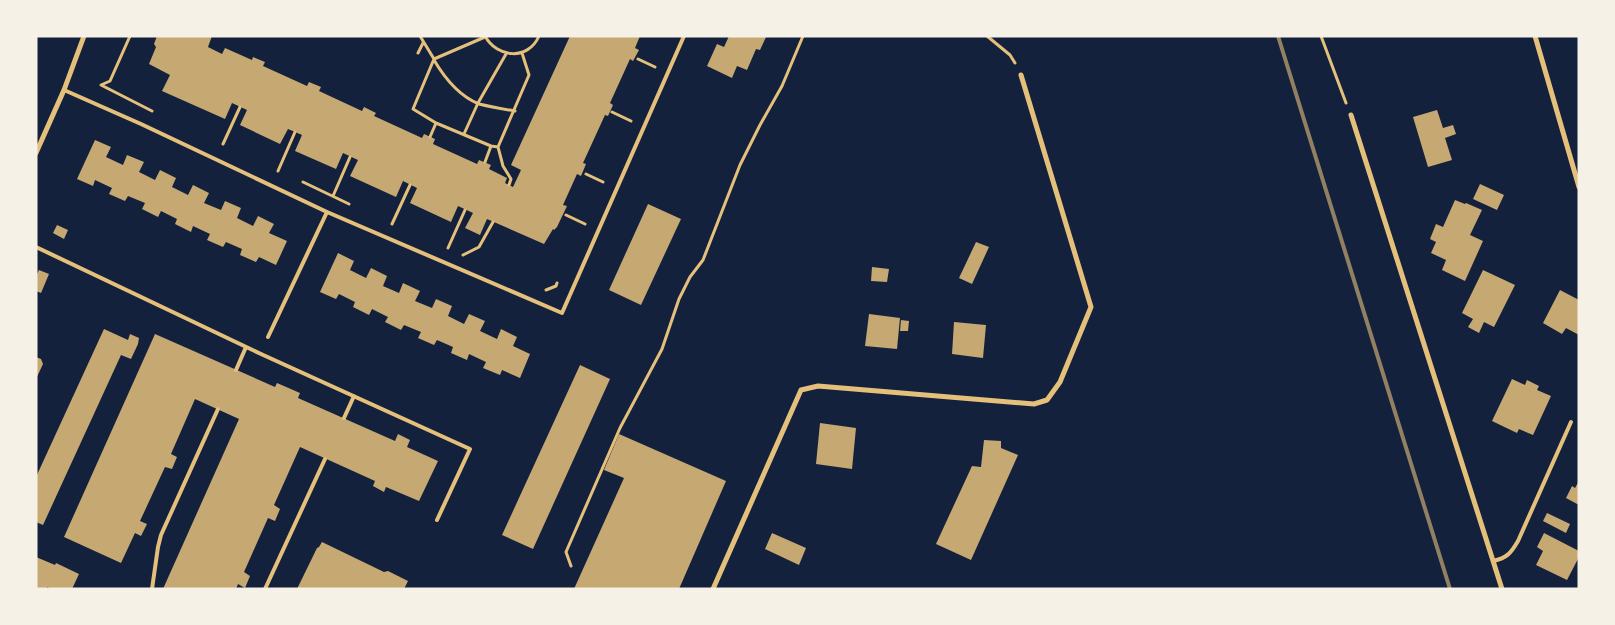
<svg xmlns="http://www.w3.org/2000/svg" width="1615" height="625" viewBox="0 0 1615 625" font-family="'Fira Sans Condensed',sans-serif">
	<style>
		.building { fill: #c6a872 }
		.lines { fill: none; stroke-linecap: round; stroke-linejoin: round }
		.path { stroke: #e5c07b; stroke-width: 3 }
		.service { stroke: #e5c07b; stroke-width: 4 }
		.minor { stroke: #e5c07b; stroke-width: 5 }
		.rail { stroke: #918062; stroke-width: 4 }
	</style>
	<rect width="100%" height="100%" fill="#14213d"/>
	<path class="building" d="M157,36H212L208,47L222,54L225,48L252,60L253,57L265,62L263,66L307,86L309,82L321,87L319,91L362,111L364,107L376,113L374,116L422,138L424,134L435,139L433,144L477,164L479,160L491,165L489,169L507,178L505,183L513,187L521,170L511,165L570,36H640L635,48L639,50L633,61L630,59L610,103L613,105L608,116L605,115L583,163L586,164L581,176L577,174L563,205L567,206L557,227L554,230L553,229L544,244L487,219L480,235L465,228L473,213L458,206L451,222L410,203L417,188L403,181L396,197L350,176L358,160L343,153L336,169L295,151L302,135L288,129L280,144L240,125L247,110L232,103L225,119L162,91L170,75L149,64L156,47L154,44Z
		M729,36L766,37L760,50L756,49L747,70L737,66L732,78L707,66L717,44L724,47Z
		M1437,110L1443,128L1453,125L1456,134L1445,138L1452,160L1428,167L1413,117Z
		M95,140L111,147L106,157L123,165L127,155L144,162L139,172L155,180L160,170L176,178L172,187L188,195L193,185L209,193L204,203L221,210L225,201L241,208L237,218L253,226L258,216L274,224L269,233L287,241L276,265L259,257L256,262L240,255L242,249L226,242L223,247L207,240L210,234L193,226L191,232L175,224L177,219L161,211L158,217L142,209L145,203L128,196L125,201L109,194L112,188L95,180L93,186L77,179Z
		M1480,184L1504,195L1497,210L1473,199Z
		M1455,200L1465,204L1466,203L1482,210L1470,235L1483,241L1465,281L1442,270L1446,260L1431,253L1436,242L1430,239L1436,224L1443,227Z
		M648,204L681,219L641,305L609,290Z
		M57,225L68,230L64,239L53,233Z
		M976,242L989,247L972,284L959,278Z
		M338,253L354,261L350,270L366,278L371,268L387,276L383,286L399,293L403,283L420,291L415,301L432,308L436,299L452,306L448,316L464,324L469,314L485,321L480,331L497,339L501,329L517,337L513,346L530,354L520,378L502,370L500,375L483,368L486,362L469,354L467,360L451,353L453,347L437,340L434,345L418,338L421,332L404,325L401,330L385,322L388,317L372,309L369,315L353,307L355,302L339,294L336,299L320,292Z
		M872,267L889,269L887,282L871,281Z
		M39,270L49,274L41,293L36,291V276Z
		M1483,270L1515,285L1494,327L1484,322L1479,333L1468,327L1473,319L1462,313Z
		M1560,290L1579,300V335L1566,328L1562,334L1543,323Z
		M869,314L900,318L897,349L865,346Z
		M901,320L909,321L908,331H900Z
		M954,322L986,325L983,358L952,354Z
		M104,329L128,340L130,334L139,338L138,344L131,359L121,355L43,525L36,522V477Z
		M155,334L275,387L277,383L300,393L298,398L395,441L398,434L410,440L407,447L438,461L419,501L386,487L384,492L373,486L375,481L300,447L274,505L280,509L275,521L268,518L244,572L250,576L245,588L238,584L236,589H163L239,419L195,399L171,454L177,457L172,469L165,467L140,521L147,524L141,536L135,533L121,563L64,537Z
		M36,357L41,359L43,364L36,379Z
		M580,365L610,379L533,549L502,535Z
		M1512,379L1525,385L1527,380L1539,386L1537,390L1551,396L1533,435L1519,429L1517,433L1492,421Z
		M820,423L856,428L852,469L816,464Z
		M619,434L726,481L679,589H574L624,478L604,470Z
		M984,440L1001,441V448L1018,455L971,560L936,544L972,466L981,467Z
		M1579,481V505L1566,498L1572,486L1575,488Z
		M1547,513L1570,524L1566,533L1543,521Z
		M772,533L806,548L799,565L765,549Z
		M1544,533L1579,551V557L1567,580L1536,565L1543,551L1537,547Z
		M322,542L384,572L388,571L408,581L404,589H297L317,548L319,547Z
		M36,557L55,565L56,563L79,574L72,589H51L47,587V589H36Z"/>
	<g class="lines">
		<path class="path" d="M130,36L110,81L101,85L152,111
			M420,36L434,59L485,37
			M485,36C497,58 528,61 539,36
			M987,36L1010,55L1015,63
			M1321,36L1346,103
			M418,53L423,43
			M434,59L413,109L436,123L491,146L498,147L529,75L522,53
			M638,59L655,67
			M434,60C444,77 459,96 479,104C491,107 503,109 515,111
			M612,112L631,121
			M464,134L478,103L506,54
			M430,137L436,123
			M223,144L240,107
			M498,147L503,166L511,179L509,185
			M485,162L491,146
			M278,171L295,132
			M586,174L603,182
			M303,182L349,204
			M333,196L350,157
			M566,215L585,224
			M392,224L410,185
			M448,248L465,210
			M463,255L479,247L493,222
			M546,290L556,286L557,283
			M571,566L566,552L620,428L662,349L679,299L690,277L703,260L740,165L760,125L782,86L803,36"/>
		<path class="service" d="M64,90L141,124L327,212L562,313L684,36
			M36,247L261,354L470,449L437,520
			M268,337L327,212
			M236,370L246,347
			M344,418L354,396
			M1493,561C1507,558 1511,553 1518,541L1571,422
			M152,589L158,547L161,535L218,409
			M265,589L325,459"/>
		<path class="minor" d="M1535,36L1579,187
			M1351,115L1502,589
			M36,153L64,90L84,36
			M713,589L801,390L818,386L1034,404L1047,400L1060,382L1091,307L1021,75"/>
		<path class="rail" d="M1278,36L1450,589"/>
	</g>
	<rect width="1615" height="625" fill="none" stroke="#f6f1e7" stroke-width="75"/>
</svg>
